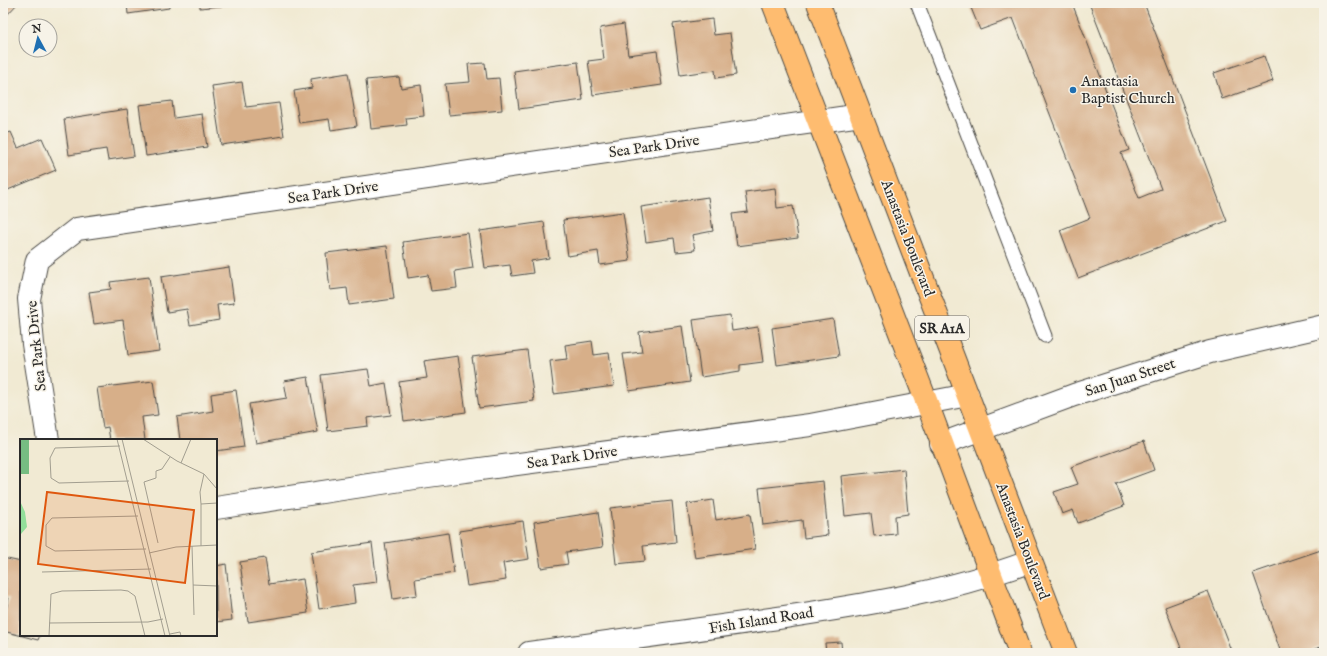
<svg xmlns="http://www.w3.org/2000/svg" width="1327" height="656" viewBox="0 0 1327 656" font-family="'IM FELL English',serif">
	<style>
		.building { fill: #d7af89 }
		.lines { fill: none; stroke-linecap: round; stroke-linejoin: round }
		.lane-casing { stroke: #494844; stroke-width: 15 }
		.street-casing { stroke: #494844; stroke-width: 24 }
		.primary-casing { stroke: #494844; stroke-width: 24 }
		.lane { stroke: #fff; stroke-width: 13 }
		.street { stroke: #fff; stroke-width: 22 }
		.primary { stroke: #febc70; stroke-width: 22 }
		.poi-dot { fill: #1f6fb2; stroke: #f7f3e8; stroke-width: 1.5 }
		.labels { text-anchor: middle; stroke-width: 3; stroke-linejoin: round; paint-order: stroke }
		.shield { fill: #f7f3e8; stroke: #686764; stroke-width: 1 }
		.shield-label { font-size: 14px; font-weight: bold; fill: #2b2b2b }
		.poi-label { font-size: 15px; fill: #2b2b2b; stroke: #f7f3e8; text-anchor: start }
		.street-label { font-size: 15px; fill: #2b2b2b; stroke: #f7f3e8 }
		.inset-road { fill: none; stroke: #a29e90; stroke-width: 1 }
		.view { fill: #df570e; fill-opacity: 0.15; stroke: #df570e; stroke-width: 2 }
		.inset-edge { fill: none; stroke: #2b2b2b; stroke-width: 2 }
	</style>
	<rect width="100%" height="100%" fill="#f7f3e8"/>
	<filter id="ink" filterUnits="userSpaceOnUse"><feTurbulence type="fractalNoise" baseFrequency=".025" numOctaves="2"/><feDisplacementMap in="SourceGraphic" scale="8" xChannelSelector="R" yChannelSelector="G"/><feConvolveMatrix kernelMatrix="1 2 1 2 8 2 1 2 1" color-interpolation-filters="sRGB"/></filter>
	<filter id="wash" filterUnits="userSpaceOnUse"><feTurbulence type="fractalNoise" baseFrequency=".012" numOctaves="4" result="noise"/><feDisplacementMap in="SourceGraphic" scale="16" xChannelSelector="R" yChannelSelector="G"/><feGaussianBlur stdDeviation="0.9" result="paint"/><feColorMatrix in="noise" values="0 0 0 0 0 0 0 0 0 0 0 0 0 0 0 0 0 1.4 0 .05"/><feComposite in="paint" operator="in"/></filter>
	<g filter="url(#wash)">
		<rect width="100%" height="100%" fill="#f1ead3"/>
		<g id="blocks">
			<path class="building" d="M3,3H18L6,16L3,13Z
				M127,3H169V8L128,14Z
				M200,3H231V5L200,8Z
				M969,3H1072L1129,150L1121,153L1139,198L1161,189L1089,3H1144L1227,221L1078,278L1060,230L1090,218L1013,18L980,30Z
				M712,19L714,35L730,33L736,75L716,78L715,70L680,75L673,24Z
				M624,24L628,55L657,51L662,85L593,95L588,61L604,59L600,28Z
				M1264,56L1273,81L1222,99L1214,73Z
				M578,62L583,100L519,109L514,71Z
				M485,63L487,79L499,78L502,110L449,115L445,84L470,82L468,64Z
				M348,73L357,126L331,130L329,119L299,123L294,91L312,88L311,79Z
				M399,77L401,88L421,85L424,116L406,118L407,125L371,129L366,80Z
				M242,82L246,107L279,103L284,136L221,145L212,86Z
				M172,101L174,118L202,114L207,147L146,156L139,105Z
				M127,109L134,156L108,160L106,149L69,155L64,119Z
				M11,132L18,148L42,138L56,170L3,192V135Z
				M775,188L777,208L793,206L798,238L737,246L732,214L748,212L745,192Z
				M708,197L713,231L692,235L695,250L676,252L674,238L646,242L641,207Z
				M623,212L630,261L600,265L598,251L568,256L563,220Z
				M544,222L549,258L531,261L533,273L512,276L510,265L485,268L480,231Z
				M468,233L473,268L455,271L457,288L431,291L428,275L408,278L403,242Z
				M387,246L394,299L349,305L347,288L330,290L326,253Z
				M229,267L234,303L217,305L219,320L190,325L187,309L167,312L161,277Z
				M149,277L159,351L128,355L123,320L94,324L89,292L111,289L110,282Z
				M730,315L732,331L758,327L763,362L740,365V371L701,377L693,320Z
				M833,319L839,356L777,365L772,328Z
				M682,326L690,382L629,391L623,354L642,352L639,332Z
				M592,341L594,355L609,353L614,386L554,394L550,361L567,359L565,345Z
				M527,350L534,401L479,408L472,357Z
				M458,356L466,412L404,421L399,382L427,378L424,361Z
				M368,369L371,386L386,383L391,415L367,418L368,426L328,431L321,375Z
				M308,377L318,432L256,443L249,404L287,398L284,381Z
				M153,381L158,415L142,417L145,440H110L108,427L103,428L97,388Z
				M236,390L244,447L216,451V440H180L177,417L213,411L211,394Z
				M1144,441L1154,470L1116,484L1124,506L1078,523L1073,510L1062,514L1054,492L1078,484L1071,467Z
				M904,469L908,514L895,516L896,534L874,536L871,513L845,516L841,476Z
				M823,481L828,535L804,538L802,520L763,525L759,488Z
				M713,500L716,520L750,514L755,549L695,558L687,504Z
				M672,501L676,542L643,546L645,561L616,564L610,508Z
				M598,512L603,547L566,552L568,564L541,568L534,522Z
				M523,521L529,559L503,563L506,580L467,586L459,531Z
				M448,533L454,573L415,579L417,595L393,599L385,543Z
				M372,543L377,582L353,585L355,603L319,609L311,552Z
				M1324,549V646L1312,650L1313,653H1281L1253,573Z
				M3,558L21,562V635H40L38,640L3,631V623L9,598L3,597Z
				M265,558L269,584L303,579L308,613L248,622L240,562Z
				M226,564L232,620L216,622V566Z
				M1208,591L1232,653H1183L1165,607Z
				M841,642L842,653H826L825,643Z"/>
		</g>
	</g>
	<g filter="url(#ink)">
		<use href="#blocks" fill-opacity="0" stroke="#494844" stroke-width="1"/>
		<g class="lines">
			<g class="lane-casing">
				<path id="lane" d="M917,3L1045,336"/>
			</g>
			<g class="street-casing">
				<path id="street" d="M48,440L33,344L29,299L37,260L77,229L861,115
					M941,444L1074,395L1210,352L1324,326
					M216,508L428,476L810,425L968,395
					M529,653C612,642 695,630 778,618C864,605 949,592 1031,561"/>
			</g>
			<g class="primary-casing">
				<path id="primary" d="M773,3L927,403L1020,653
					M818,3L1066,653"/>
			</g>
			<use href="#lane" class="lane"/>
			<use href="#street" class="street"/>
			<use href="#primary" class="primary"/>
		</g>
	</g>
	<circle class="poi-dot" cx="1073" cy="90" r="4"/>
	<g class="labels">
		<rect class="shield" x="915" y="316" width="54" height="24" rx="3"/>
		<g class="shield-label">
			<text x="942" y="333">SR A1A</text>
		</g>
		<g class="poi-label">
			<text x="1081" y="86">Anastasia<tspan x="1081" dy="17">Baptist Church</tspan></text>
		</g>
		<g class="street-label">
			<text transform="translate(654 146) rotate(-8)" y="5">Sea Park Drive</text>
			<text transform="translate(333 192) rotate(-8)" y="5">Sea Park Drive</text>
			<text transform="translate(908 238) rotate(69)" y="5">Anastasia Boulevard</text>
			<text transform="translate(36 346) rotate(-96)" y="5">Sea Park Drive</text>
			<text transform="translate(1130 377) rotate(-18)" y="5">San Juan Street</text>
			<text transform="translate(572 457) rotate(-8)" y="5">Sea Park Drive</text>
			<text transform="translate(1023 541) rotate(69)" y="5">Anastasia Boulevard</text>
			<text transform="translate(761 620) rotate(-9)" y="5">Fish Island Road</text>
		</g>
	</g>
	<g transform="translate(20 439)">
		<rect width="197" height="197" fill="#f1ead3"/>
		<path d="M0,1H9V35H0Z" fill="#76bd82"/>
		<path d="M0,62L5,73L7,88L1,95Z" fill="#93de9a"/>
		<path class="inset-road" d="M97,0L145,197M102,0L150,197M123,0L157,22L184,35L197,50M100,7L35,9L30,19L31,39L39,44L109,42M161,24L171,0M181,65L180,53L184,35M118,77L32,79L26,86V107L35,112L126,110M138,104L124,43L136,39V32L142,30L150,18M172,107L174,176M181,107V65L197,64M129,114L156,108L197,106M22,133L131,130M173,146L197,147M29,184L128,183L143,180M150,195L160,193L161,197M29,197L31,155L42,152L101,151L108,152L115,157L125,197"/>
		<path class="view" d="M27,53L174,71L165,144L18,125Z"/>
		<rect width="197" height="197" class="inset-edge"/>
	</g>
	<rect width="1327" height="656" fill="none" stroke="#f7f3e8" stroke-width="16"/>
	<g transform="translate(38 38) rotate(353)"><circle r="19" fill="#f7f3e8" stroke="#a5a39c"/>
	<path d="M0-3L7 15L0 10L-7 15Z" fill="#1f6fb2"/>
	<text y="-6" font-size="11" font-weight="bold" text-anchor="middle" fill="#2b2b2b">N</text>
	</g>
</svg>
